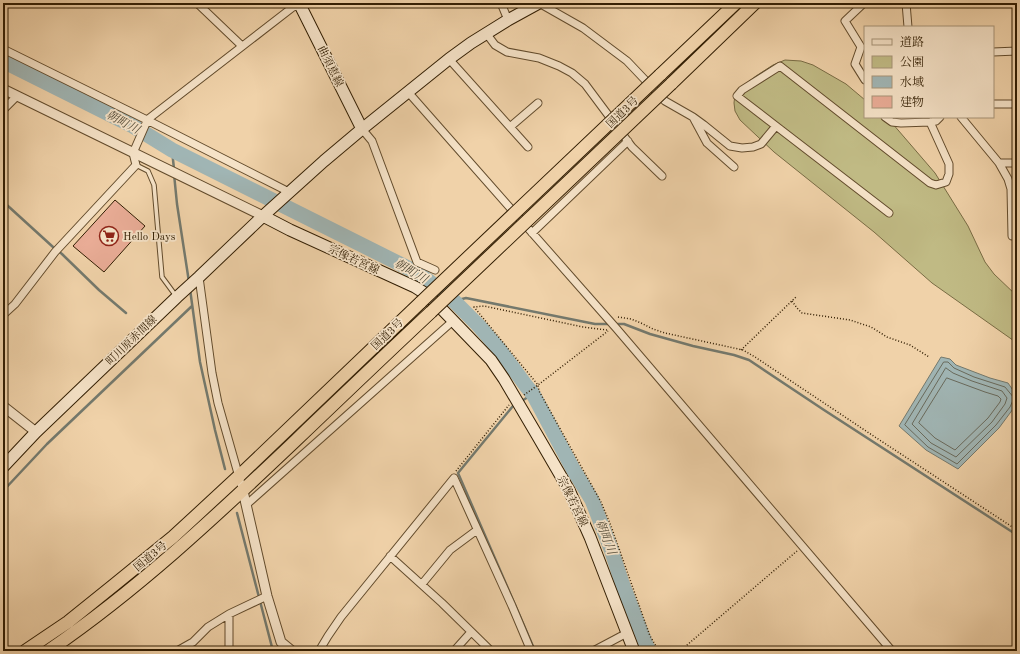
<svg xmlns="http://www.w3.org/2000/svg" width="1020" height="654" viewBox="0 0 1020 654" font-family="'Old Standard TT','Noto Serif JP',serif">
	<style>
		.green { fill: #c0ba84; stroke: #796c44 }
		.water { fill: #a0b5b4; stroke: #74796d }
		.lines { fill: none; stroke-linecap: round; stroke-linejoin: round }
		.shore { stroke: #696a5c; stroke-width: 1 }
		.stream { stroke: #74796d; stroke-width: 2.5 }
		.river { stroke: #a0b5b4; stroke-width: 15 }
		.building { fill: #e9ac96; stroke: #321e03 }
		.service-casing { stroke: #624b2c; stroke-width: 5.5 }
		.minor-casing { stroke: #624b2c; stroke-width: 9 }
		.tertiary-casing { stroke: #624b2c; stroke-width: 11 }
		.secondary-casing { stroke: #321e03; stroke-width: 13 }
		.trunk-casing { stroke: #321e03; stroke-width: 14 }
		.path { stroke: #321e03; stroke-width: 1.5; stroke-dasharray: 1 2; stroke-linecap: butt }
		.service { stroke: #f5e2c7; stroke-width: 3.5 }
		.minor { stroke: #f5e2c7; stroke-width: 7 }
		.tertiary { stroke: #f5e2c7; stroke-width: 9 }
		.secondary { stroke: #f5e2c7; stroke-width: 11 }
		.trunk { stroke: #f0d2a9; stroke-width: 12 }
		.trunk-bridge-casing { stroke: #321e03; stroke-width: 14; stroke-linecap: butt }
		.trunk-bridge { stroke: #f0d2a9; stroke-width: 12 }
		.labels { text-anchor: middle; stroke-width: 3.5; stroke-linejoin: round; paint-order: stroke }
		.street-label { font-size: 11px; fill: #321e03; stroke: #f5e2c7 }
		.poi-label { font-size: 11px; fill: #321e03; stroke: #f5e2c7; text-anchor: start }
		.water-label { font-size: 12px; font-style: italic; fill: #534b38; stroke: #f5e2c7 }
	</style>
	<rect width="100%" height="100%" fill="#f0d2a9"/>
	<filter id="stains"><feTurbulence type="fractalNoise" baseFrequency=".005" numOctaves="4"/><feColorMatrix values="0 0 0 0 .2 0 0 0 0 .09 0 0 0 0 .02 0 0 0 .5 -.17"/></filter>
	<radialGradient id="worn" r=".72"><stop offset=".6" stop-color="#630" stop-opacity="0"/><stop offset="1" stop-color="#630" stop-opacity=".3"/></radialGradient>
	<path class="green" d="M785,60L801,61L813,65L846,84L865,100V117H884L892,123L935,173L968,226L985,262L994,274L1017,296V343L932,283L874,232L774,152L740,120L735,111L734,103L735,94L740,88L756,76L773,65Z"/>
	<path class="water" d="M941,357L950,359L956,365L990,378L1008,383L1017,396V399L1013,409L999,428L958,469L926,450L899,426Z"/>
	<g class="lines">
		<path class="shore" d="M944,362H948L954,368L974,377L1005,387L1014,398L1010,407L996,425L957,464L928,447L905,425Z
			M946,368L953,373L972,381L1002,391L1007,398L1005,404L992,422L956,457L931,443L912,424L945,369Z
			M947,378L985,392L998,396L1001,399L1000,402L988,418L955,450L935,438L919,423Z"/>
		<path class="stream" d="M172,150L174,169
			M174,174L177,204L189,282
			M3,202L8,206L53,247L62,254L99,290L126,313
			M190,289L200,362L215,430L225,469
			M454,301L466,298L595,324H610
			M615,324H624L650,334L693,346L734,355L749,360L824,410L1017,535
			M520,402L533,394
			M516,404L513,406L458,473L535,651
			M3,491L47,444L192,306
			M237,513L273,651"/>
		<path class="river" d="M3,61L133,126L172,150L420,274L454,301L479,326L499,349L527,387L533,394L573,469L592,500L611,549L622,583L647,647L650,651"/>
	</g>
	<path class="building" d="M115,200L145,226L104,272L73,246Z"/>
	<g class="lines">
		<g class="service-casing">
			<path id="service" d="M136,165L148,171L154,185L162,277L176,296"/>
		</g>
		<g class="minor-casing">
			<path id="minor" d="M197,3L242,46
				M501,3L508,20
				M539,3L583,28L627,61L665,101L693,117L707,143L734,167
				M864,3L845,21L861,47L855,64L865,80
				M906,3L908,27
				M486,33L495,45L507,52L539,58L559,66L572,73L585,84L632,147L662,176
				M3,49L147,120L289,192
				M993,52L1017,51
				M449,59L528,147
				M408,92L616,328L892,651
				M993,104H1017
				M3,110L17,96
				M693,117L704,125L730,146L742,148L753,147L761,144L776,126L737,96L742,90L780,66L930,183L936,185L946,182L949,174V164L930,122
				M885,117L892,122L901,123L930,122L936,121L940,117
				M961,117L999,163H1017
				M147,120L293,7L304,4
				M776,126L889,213
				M510,127L538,103
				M362,129L372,141L417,262L435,270
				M999,163L1008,179L1011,189L1012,236L1017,235
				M532,233L628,141
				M199,277L212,373L218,403L243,491
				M3,315L15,304L55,252L136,165L133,153L147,121V120
				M246,505L454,320
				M390,556L442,603L491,651
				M422,584L450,550L477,530
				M177,651L193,642L208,627L229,614
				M229,651V614L267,596
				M319,651L328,636L341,617L454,478L512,606L531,651
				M454,651L471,632
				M593,651L627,633"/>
		</g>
		<g class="tertiary-casing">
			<path id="tertiary" d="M3,89L263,216
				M3,406L36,432
				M243,491L267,596L281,642L292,651"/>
		</g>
		<g class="secondary-casing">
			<path id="secondary" d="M299,3L362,129
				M263,216L290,230L415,287L426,294L435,302L491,360L504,379L537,435L569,490L590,537L634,651
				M3,467L36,432L177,297L199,277L263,216L324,161L362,129L449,59L471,43L508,20L539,3"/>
		</g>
		<g class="trunk-casing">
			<path id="trunk" d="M660,75L736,3
				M671,84L755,3
				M25,651L68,622L114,585L173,537L239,476L421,302
				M48,651C136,591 214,518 291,445C337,401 384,356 431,312"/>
		</g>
		<path class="path" d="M792,301L797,308L802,313L850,320L871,327L887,337L910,345L929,357
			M618,317L631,319L641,323L653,329L665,333L743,350L755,357L875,437L1017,530
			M607,330L583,327L484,306L474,307L538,385L539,391L601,502L611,526L650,636L659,651
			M741,350L797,296
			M524,395L538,385L608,331
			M456,471L509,405
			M680,651L797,551"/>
		<use href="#service" class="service"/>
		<use href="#minor" class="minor"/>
		<use href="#tertiary" class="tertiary"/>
		<use href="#secondary" class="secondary"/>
		<use href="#trunk" class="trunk"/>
		<g class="trunk-bridge-casing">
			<path id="trunk-bridge" d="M421,302L660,75
				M431,312L671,84"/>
		</g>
		<use href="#trunk-bridge" class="trunk-bridge"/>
	</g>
	<defs>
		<g id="supermarket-ring" transform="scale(1)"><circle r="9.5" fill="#f5e2c7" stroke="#8f2418" stroke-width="1.5"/><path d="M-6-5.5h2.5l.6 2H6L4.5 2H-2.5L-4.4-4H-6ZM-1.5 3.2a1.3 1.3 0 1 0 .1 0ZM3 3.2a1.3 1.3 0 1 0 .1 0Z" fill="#8f2418"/></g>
	</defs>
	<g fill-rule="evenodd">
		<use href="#supermarket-ring" x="109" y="236"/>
	</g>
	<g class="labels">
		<g class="street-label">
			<text transform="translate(331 66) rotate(64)" y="4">曲須恵線</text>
			<text transform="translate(622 112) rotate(-44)" y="4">国道3号</text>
			<text transform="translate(354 259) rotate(25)" y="4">宗像若宮線</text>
			<text transform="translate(387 334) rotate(-44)" y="4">国道3号</text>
			<text transform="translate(131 340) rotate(-44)" y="4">町川原赤間線</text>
			<text transform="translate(573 501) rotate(64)" y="4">宗像若宮線</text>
			<text transform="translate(150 556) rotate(-40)" y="4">国道3号</text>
		</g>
		<g class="poi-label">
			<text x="123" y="240">Hello Days</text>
		</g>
		<g class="water-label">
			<text transform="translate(123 122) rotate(28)" y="4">朝町川</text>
			<text transform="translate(411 271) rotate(30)" y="4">朝町川</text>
			<text transform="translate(606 537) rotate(69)" y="4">朝町川</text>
		</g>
	</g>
	<rect width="1020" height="654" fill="none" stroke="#f0d2a9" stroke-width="16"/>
	<rect x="4" y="4" width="1012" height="646" fill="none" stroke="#321e03" stroke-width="2"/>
	<rect x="8" y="8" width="1004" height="638" fill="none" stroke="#321e03"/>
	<rect x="864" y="26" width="130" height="92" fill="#f5e2c7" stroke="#a79479"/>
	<rect x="872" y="39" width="20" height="6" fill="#f5e2c7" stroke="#a79479"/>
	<text x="900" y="46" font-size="12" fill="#321e03">道路</text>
	<rect x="872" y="56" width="20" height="12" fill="#c0ba84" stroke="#a79479"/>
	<text x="900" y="66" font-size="12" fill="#321e03">公園</text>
	<rect x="872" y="76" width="20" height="12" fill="#a0b5b4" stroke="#a79479"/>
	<text x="900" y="86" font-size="12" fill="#321e03">水域</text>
	<rect x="872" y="96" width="20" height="12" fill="#e9ac96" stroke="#a79479"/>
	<text x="900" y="106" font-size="12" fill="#321e03">建物</text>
	<rect width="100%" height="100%" filter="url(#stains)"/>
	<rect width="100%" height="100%" fill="url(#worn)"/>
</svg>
